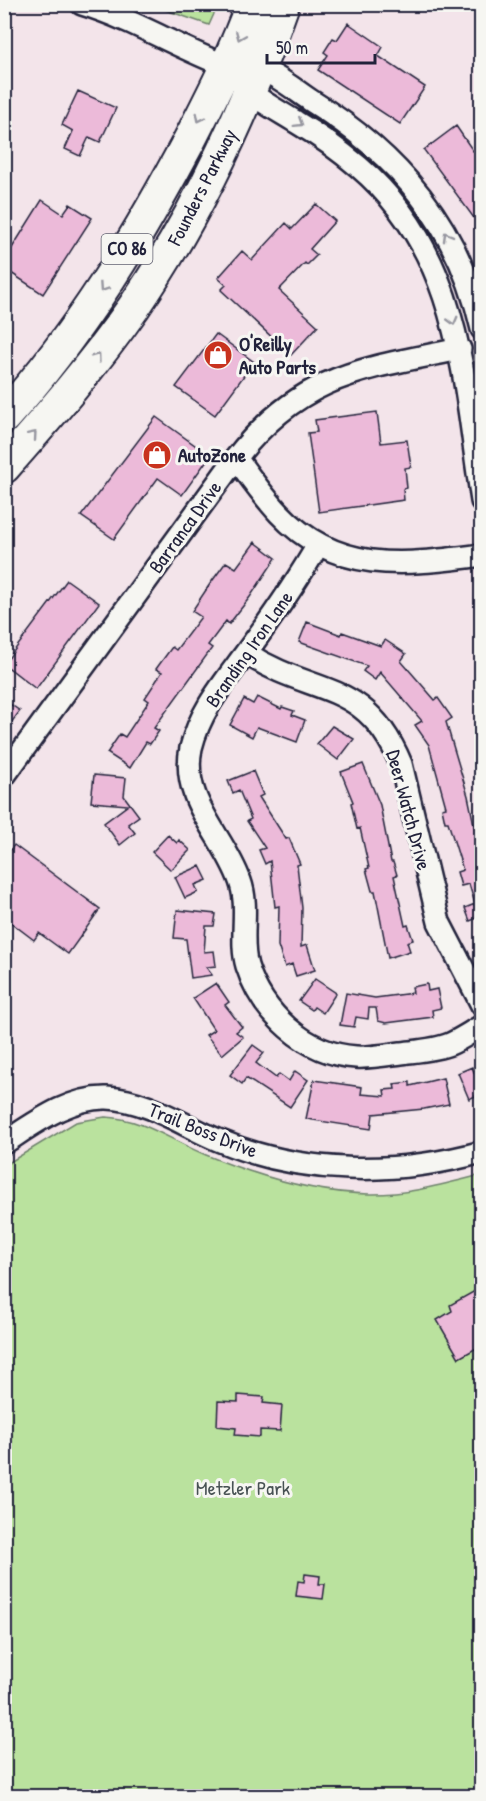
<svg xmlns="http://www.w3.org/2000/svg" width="486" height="1801" viewBox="0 0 486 1801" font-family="'Patrick Hand',sans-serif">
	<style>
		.green { fill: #bae29e; stroke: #6e826c; stroke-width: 1.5 }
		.building { fill: #ecbad9; stroke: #22223b; stroke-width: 1.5 }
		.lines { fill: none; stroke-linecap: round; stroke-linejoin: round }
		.minor-casing { stroke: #22223b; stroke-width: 26 }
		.highway-casing { stroke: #22223b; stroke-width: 36 }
		.minor { stroke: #f6f6f2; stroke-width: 21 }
		.highway { stroke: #f6f6f2; stroke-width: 32 }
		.oneway { stroke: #9797a0 }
		.labels { text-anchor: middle; stroke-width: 6; stroke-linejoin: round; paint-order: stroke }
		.shield { fill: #f6f6f2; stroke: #626272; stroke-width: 1.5 }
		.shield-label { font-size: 18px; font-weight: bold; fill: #22223b }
		.street-label { font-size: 20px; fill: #22223b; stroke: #f6f6f2 }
		.poi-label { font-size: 20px; font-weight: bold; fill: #22223b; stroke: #f6f6f2; text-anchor: start }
		.park-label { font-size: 20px; fill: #485254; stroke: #f6f6f2 }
	</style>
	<rect width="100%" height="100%" fill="#f3e4ea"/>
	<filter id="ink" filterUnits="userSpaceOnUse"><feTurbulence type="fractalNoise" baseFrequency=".0167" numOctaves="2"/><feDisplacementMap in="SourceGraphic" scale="12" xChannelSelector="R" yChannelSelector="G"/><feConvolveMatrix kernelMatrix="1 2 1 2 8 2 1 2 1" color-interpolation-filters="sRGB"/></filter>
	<g filter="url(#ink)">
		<path class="green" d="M151,5H218L209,25Z
			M105,1117C143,1118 173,1142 206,1155C257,1176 314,1193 369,1194C407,1195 445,1184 481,1175V1796H8L5,1782V1165L76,1122Z"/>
		<path class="building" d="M348,23L383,47L378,56L425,87L400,124L318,70L328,55L324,52L333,38L337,40Z
			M78,91L116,108L100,142L89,137L80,156L65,149L73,131L62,125Z
			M456,126L473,151L482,145V229L424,150Z
			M42,200L63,214L70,204L92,218L43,294L11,273L7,256Z
			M316,204L335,221L310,249L317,255L307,265L305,263L279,290L318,326L291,355L221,290L226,285L218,278L242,251L252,260L286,223L292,229Z
			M216,334L254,362L215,415L176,387Z
			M377,412L381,443L407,440L411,467L405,468L407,488L403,489L404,500L319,512L308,433L317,432L315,420Z
			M156,417L210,456L182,495L158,478L114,539L81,516Z
			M255,542L276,558L250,597L229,624L226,621L208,645L212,648L154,728L159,731L150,744L146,742L130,768L107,753L120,734L125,737L149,701L145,698L162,672L156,669L172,647L176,650L201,617L192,611L210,584L226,562L236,568Z
			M67,580L99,603L36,689L4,664Z
			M307,622L341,635L342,632L381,646L385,640L406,654L401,661L435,700L438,698L452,718L446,722L468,796L476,834L479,832L482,839V916L470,921L465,908L475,904L469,884L461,886L457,872L463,870L448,822H445L442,808L446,807L429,745L415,725L422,721L380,672L375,680L363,671L367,666L299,642Z
			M257,697L281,709L282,707L294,711L292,715L305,720L297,742L257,727L252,737L230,725L244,699L253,704Z
			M4,700L20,711L4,732Z
			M332,726L354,739L338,760L317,744Z
			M363,764L380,805L391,862H393L397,875L394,876L405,926L408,925L413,940L407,942L410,951L388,958L375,891H372L366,869L369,868L360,828L357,829L351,803L353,802L341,772Z
			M253,771L263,795L259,797L286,839L289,838L300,864L297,865L302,908L301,947L307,945L315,970L296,976L292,964L285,967L278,946L279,906L275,907L270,861L265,864L259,850L265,848L247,821L251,819L239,790L233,793L228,781Z
			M94,775L126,778L124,796L139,816L128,824L135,833L120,845L104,823L128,805L91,802Z
			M168,835L177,843L179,840L190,850L171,870L152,852Z
			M14,845L100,909L68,954L39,933L34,940L5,918L9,912L4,908V858Z
			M200,866L207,880L195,885L198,892L185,898L175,877Z
			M177,910L216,914L214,926H206L204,952L214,951L216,966L206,967L212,975L191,978L186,939L174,938Z
			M315,979L336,993L323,1013L314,1007L312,1010L299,1001Z
			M216,983L229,1002L225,1005L242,1027L236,1032L243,1037L222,1055L206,1035L214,1030L193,998Z
			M427,984L428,991L437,989L441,1008L432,1010L433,1017L386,1023L378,1021L376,1008H369L368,1019L356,1017L354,1027L340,1025L346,993L375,998L413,993L412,987Z
			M253,1045L264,1053L256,1063L276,1078L279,1074L289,1081L295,1071L308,1080L290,1107L246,1078L242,1084L230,1075Z
			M472,1067L476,1077L482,1075V1093L469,1099L458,1073Z
			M443,1078L449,1104L424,1109L373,1114L371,1129L306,1119L314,1080L362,1087L361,1094L385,1096L384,1090L395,1089L394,1084L410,1082V1086Z
			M482,1287V1345L459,1358L437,1320L452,1311L450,1305Z
			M238,1395L264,1397L263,1403L282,1405L280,1431L260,1430V1437L235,1435L236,1428L217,1426L218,1401L238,1402Z
			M305,1574L320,1576L319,1584H325L323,1599L296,1596L298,1581L304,1582Z"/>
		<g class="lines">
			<g class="minor-casing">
				<path id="minor" d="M82,4C132,19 175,46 224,65C235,69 248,65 260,69C277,75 295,90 310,100C399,155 459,226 482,329
					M240,82C255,99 277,110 296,122C318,135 339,150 359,167C461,254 463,379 482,501
					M236,458C250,477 263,496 279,513C337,575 405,565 482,555
					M318,545C296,583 271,619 245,654C223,684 200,711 191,748C180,801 224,835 240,881C250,908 239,939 247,966C262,1013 305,1054 356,1057C370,1058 386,1055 401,1053C416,1051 435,1050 450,1044C461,1039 471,1032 482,1026
					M246,653C312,697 365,677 401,764L439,922L482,1005
					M4,776L236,458C301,374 363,369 460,349
					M4,1143C35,1123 69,1097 107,1098C148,1100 182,1125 218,1140C301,1175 395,1176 482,1152"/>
			</g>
			<g class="highway-casing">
				<path id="highway" d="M4,417C79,334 137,239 189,141C212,96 235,52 252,4
					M4,467C50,415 94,364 134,307C197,215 246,110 283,4"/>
			</g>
			<use href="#minor" class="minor"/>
			<use href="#highway" class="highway"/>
		</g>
		<defs><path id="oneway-chevron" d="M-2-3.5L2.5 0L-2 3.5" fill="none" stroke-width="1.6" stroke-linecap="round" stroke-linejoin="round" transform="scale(1.5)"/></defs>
		<g class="oneway">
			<use href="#oneway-chevron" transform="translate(240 36) rotate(112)"/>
			<use href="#oneway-chevron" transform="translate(200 118) rotate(117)"/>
			<use href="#oneway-chevron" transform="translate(299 123) rotate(32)"/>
			<use href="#oneway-chevron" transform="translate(447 236) rotate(-120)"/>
			<use href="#oneway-chevron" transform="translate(103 288) rotate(124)"/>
			<use href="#oneway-chevron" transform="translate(453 321) rotate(75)"/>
			<use href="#oneway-chevron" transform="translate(97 357) rotate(-54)"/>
			<use href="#oneway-chevron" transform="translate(33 435) rotate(-49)"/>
		</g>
	</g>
	<defs>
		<g id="shop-disc" transform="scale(1.5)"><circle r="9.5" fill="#c8321e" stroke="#f6f6f2"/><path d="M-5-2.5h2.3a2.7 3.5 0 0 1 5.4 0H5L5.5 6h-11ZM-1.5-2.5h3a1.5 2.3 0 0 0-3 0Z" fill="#fff"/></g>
	</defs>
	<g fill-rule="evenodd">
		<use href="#shop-disc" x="218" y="355"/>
		<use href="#shop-disc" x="157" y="455"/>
	</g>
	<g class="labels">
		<rect class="shield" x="101.5" y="234" width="51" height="30" rx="4.5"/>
		<g class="shield-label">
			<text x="127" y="255">CO 86</text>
		</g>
		<g class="street-label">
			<text transform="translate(202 187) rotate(-63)" y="7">Founders Parkway</text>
			<text transform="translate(185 527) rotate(-54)" y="7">Barranca Drive</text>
			<text transform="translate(249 649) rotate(-55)" y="7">Branding Iron Lane</text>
			<text transform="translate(409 810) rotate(75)" y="7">Deer Watch Drive</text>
			<text transform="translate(203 1130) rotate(22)" y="7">Trail Boss Drive</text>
		</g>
		<g class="poi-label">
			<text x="239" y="351">O'Reilly<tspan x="239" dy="23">Auto Parts</tspan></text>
			<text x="178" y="462">AutoZone</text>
		</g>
		<g class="park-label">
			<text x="243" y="1495">Metzler Park</text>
		</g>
	</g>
	<rect width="486" height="1801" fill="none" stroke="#f6f6f2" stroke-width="24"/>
	<rect x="12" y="12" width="462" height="1777" fill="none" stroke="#22223b" stroke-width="2" filter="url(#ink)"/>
	<path d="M267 54v9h108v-9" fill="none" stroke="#22223b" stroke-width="3"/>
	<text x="276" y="54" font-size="18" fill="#22223b" stroke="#f6f6f2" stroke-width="4.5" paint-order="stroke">50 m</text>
</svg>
